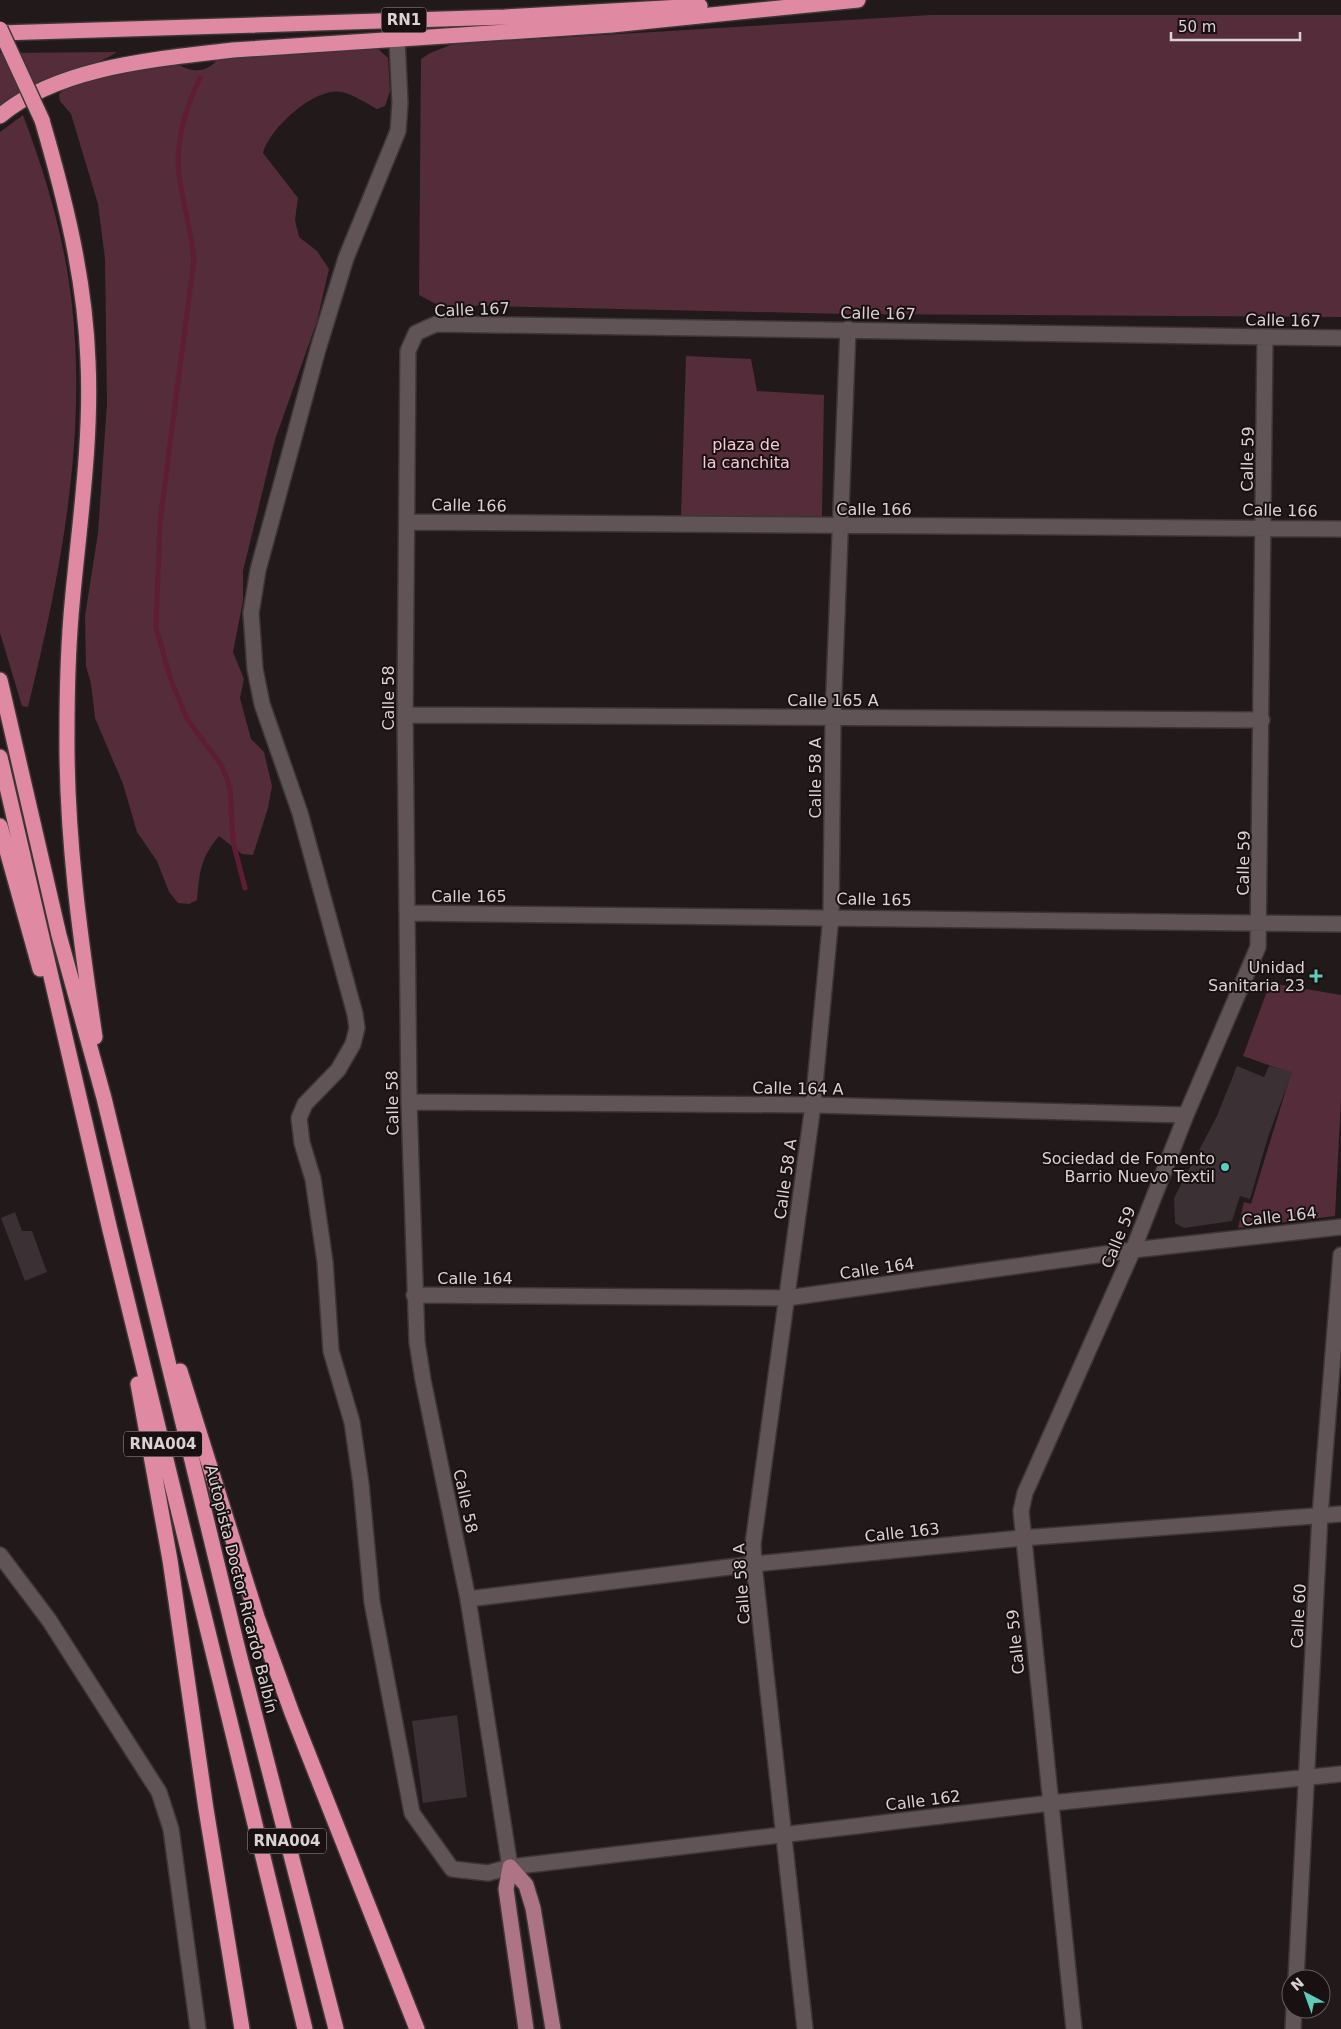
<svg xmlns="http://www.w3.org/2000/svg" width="1341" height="2029" viewBox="0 0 1341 2029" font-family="'DejaVu Sans',sans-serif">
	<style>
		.green { fill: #552c39 }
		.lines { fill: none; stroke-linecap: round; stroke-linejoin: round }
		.stream { stroke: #5e1d35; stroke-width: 5 }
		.building { fill: #3b3033 }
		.minor-casing { stroke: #3d3638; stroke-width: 18 }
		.major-casing { stroke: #3d3638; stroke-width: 18 }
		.highway-casing { stroke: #3d3638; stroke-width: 18 }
		.minor { stroke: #605457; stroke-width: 15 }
		.major { stroke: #ad7485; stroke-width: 15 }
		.highway { stroke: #e089a3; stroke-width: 15 }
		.highway-bridge-casing { stroke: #3d3638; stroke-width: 18; stroke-linecap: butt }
		.highway-bridge { stroke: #e089a3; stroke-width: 15 }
		.poi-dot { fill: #5bcebb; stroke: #191012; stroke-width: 2 }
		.labels { text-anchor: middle; stroke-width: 4; stroke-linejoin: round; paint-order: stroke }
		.shield { fill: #191012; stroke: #a0989a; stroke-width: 1 }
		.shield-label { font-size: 15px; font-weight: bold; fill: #dad3d5 }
		.street-label { font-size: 16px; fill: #dad3d5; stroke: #191012 }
		.park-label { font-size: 16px; fill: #f5cad5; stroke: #191012 }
		.poi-label { font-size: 16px; fill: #dad3d5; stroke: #191012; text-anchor: end }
	</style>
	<rect width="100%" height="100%" fill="#22191b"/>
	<path class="green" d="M931,15H1341V317L848,314L438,305L419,295L421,59L430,53L453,44Z
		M376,47L388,58L390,91L385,106L377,109C366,103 354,95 342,92C315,86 269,129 263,153L298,198L295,220L299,237L317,251L329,269L317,321L275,440L243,571V601L233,652L244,679L240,698L251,739L264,752L272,786L268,808L253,855L242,854L219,836C200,859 200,870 197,900L189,904L178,903L169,892L157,861L137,832L123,784L95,718L91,684L86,666L85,616L98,533L107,403L105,259L98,204L71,114L60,101L59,94C78,75 149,67 177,63C191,74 209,73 219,57Z
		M117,52C98,65 76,67 55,75C35,82 17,94 0,106V53Z
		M23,115C46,176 65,240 72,305C87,440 60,577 28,707L22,706L0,633V132Z
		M686,356L751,359L757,391L824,395L822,517L681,516Z
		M1270,983L1341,995V1099L1335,1216L1238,1228L1244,1202L1251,1204L1291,1073L1243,1056Z"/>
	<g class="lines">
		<path class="stream" d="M200,78C186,106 175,143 179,175C183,203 191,231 194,259L160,522L156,628L171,680L187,719L222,766L230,788L233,842L245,888"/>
	</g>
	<path class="building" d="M1237,1066L1264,1077L1269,1066L1292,1072L1268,1137L1250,1199L1240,1196L1232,1221L1184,1228L1175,1223L1174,1198L1217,1116Z
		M15,1212L22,1231H32L47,1272L25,1281L1,1218Z
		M457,1715L467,1797L423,1803L412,1721Z"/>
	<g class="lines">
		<g class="minor-casing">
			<path id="minor" d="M397,39L400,103L398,131L346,258L318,349L258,570L251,613L255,669L262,704L300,813L355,1014L357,1028L353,1044L338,1070L305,1104L299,1118L302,1143L313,1179L325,1262L331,1351L352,1422L361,1484L372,1602L412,1813L452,1869L488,1873L510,1867L1051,1803L1341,1774
				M408,522L1341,529
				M405,715L1262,720
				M407,913L1341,924
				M409,1102L813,1105L1186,1115
				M414,1295L787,1298L1133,1250L1341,1227
				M0,1555L49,1620L159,1792L171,1829L198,2029
				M468,1599L754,1564L1022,1538L1341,1514
				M510,1867L468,1599L423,1380L417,1342L409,1102L405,715L408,351L416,333L436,324L1341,338
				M1296,1979L1320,1515L1341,1255
				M805,2029L754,1564L753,1544L813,1105L831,916L833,717L848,329
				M1074,2029L1021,1511L1025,1493L1133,1250L1186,1115L1258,947L1265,337
				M1293,2029L1294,2009"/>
		</g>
		<g class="major-casing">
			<path id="major" d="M510,1867L526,1885L533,1908L553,2029
				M510,1867L506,1889L526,2029"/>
		</g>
		<g class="highway-casing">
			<path id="highway" d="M0,33L505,17L700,6
				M0,116C59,66 159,59 233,50L612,25L858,0
				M42,120C65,199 85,278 88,361C92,446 78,531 71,616C68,654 67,693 67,732C66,835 80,936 95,1037
				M0,680L59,935L104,1098L239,1654L336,2029
				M0,757L110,1230L305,2029
				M0,826L40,969
				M180,1371L257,1617L292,1713L417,2029
				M138,1384L170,1560L206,1809L242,2029"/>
		</g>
		<use href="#minor" class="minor"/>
		<use href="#major" class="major"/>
		<use href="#highway" class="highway"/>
		<g class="highway-bridge-casing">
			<path id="highway-bridge" d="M0,29L42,120"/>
		</g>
		<use href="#highway-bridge" class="highway-bridge"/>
	</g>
	<g class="poi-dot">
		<path d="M1313.5 968.5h5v5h5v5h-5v5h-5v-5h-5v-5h5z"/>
		<circle cx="1225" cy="1167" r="5"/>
	</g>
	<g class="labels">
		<g class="shield">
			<rect x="381.5" y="7.5" width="45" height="25" rx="4"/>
			<rect x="124" y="1431.5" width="78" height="25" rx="4"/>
			<rect x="248" y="1828.5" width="78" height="25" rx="4"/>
		</g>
		<g class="shield-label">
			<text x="404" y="25">RN1</text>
			<text x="163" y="1449">RNA004</text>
			<text x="287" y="1846">RNA004</text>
		</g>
		<g class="street-label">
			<text transform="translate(472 309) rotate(-2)" y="6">Calle 167</text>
			<text transform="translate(878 313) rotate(1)" y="6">Calle 167</text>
			<text transform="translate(1283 320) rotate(1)" y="6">Calle 167</text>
			<text transform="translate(1247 459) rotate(-89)" y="6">Calle 59</text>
			<text transform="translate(469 505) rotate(1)" y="6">Calle 166</text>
			<text x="874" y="515">Calle 166</text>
			<text transform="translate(1280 510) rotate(1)" y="6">Calle 166</text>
			<text transform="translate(388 698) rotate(-90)" y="6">Calle 58</text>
			<text x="833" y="706">Calle 165 A</text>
			<text transform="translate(815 778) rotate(-90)" y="6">Calle 58 A</text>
			<text transform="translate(1243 863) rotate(-89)" y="6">Calle 59</text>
			<text x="469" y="902">Calle 165</text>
			<text transform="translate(874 899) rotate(1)" y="6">Calle 165</text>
			<text transform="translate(798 1088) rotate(1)" y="6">Calle 164 A</text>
			<text transform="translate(392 1103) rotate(-91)" y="6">Calle 58</text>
			<text transform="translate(785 1179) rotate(-82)" y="6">Calle 58 A</text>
			<text transform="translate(1279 1216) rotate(-6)" y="6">Calle 164</text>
			<text transform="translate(1118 1237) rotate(-68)" y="6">Calle 59</text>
			<text transform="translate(877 1268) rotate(-8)" y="6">Calle 164</text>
			<text x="475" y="1284">Calle 164</text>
			<text transform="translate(466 1501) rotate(78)" y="6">Calle 58</text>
			<text transform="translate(902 1532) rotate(-6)" y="6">Calle 163</text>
			<text transform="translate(741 1584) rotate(-94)" y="6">Calle 58 A</text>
			<text transform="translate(242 1589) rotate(76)" y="6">Autopista Doctor Ricardo Balbín</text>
			<text transform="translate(1298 1616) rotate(-87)" y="6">Calle 60</text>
			<text transform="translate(1015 1642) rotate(-96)" y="6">Calle 59</text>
			<text transform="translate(923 1800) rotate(-7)" y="6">Calle 162</text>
		</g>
		<g class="park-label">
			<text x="746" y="450">plaza de<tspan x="746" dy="18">la canchita</tspan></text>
		</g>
		<g class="poi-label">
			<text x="1305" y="973">Unidad<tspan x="1305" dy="18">Sanitaria 23</tspan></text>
			<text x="1215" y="1164">Sociedad de Fomento<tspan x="1215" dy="18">Barrio Nuevo Textil</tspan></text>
		</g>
	</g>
	<g transform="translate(1306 1994) rotate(319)"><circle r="24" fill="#191012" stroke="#665e60"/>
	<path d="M0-4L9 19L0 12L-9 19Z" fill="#5bcebb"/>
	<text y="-8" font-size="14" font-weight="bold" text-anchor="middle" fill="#dad3d5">N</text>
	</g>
	<path d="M1171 32v8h129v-8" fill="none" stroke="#dad3d5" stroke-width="2.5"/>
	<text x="1178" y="32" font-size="15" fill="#dad3d5" stroke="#191012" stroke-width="4" paint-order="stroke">50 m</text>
</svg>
